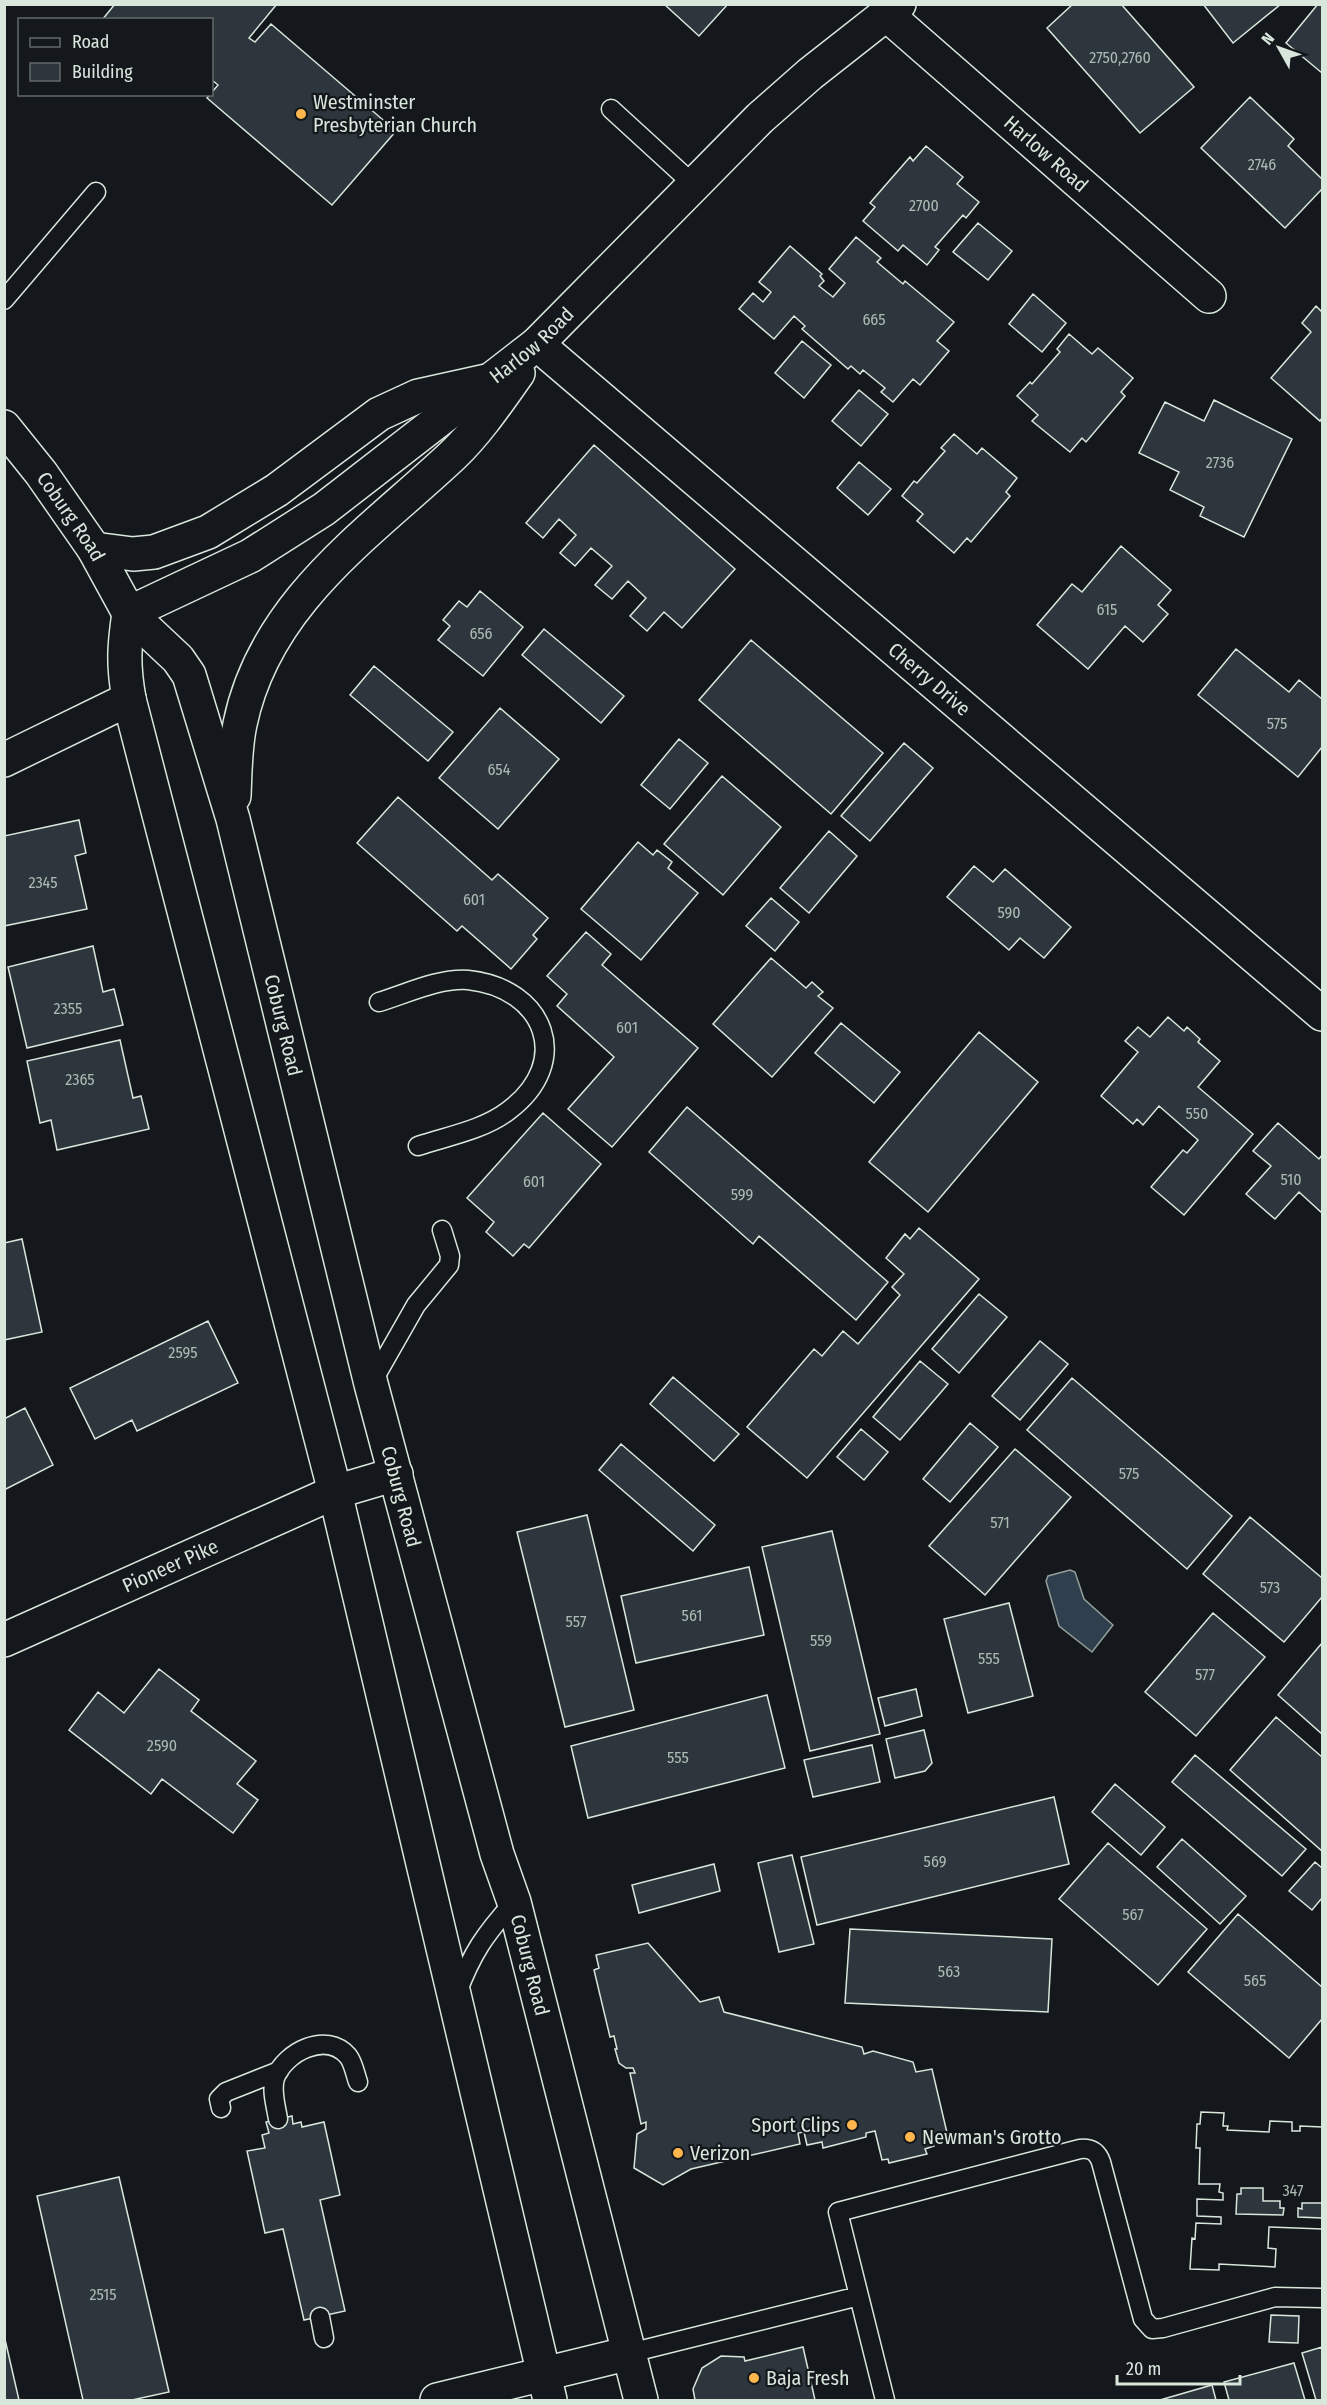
<svg xmlns="http://www.w3.org/2000/svg" width="1327" height="2405" viewBox="0 0 1327 2405" font-family="'Fira Sans Condensed',sans-serif">
	<style>
		.water { fill: #2f3f4d; stroke: #939e99; stroke-width: 1.5 }
		.building { fill: #2c363c; stroke: #d8e6dc; stroke-width: 1.5; fill-rule: evenodd }
		.lines { fill: none; stroke-linecap: round; stroke-linejoin: round }
		.service-casing { stroke: #d8e6dc; stroke-width: 21 }
		.minor-casing { stroke: #d8e6dc; stroke-width: 36 }
		.secondary-casing { stroke: #d8e6dc; stroke-width: 36 }
		.primary-casing { stroke: #d8e6dc; stroke-width: 36 }
		.service { stroke: #14181c; stroke-width: 18 }
		.minor { stroke: #14181c; stroke-width: 33 }
		.secondary { stroke: #14181c; stroke-width: 33 }
		.primary { stroke: #14181c; stroke-width: 33 }
		.poi-dot { fill: #ffb74d; stroke: #14181c; stroke-width: 2 }
		.labels { text-anchor: middle; stroke-width: 4.5; stroke-linejoin: round; paint-order: stroke }
		.number-label { font-size: 16px; fill: #adbab4 }
		.poi-label { font-size: 20px; fill: #d8e6dc; stroke: #14181c; text-anchor: start }
		.street-label { font-size: 20px; fill: #d8e6dc; stroke: #14181c }
	</style>
	<rect width="100%" height="100%" fill="#14181c"/>
	<path class="water" d="M1070,1570L1075,1572L1084,1599L1113,1625L1092,1652L1059,1626L1046,1581L1048,1576Z"/>
	<path class="building" d="M115,4H277L249,38L255,42L271,24L396,131L332,205L207,98L218,85L212,80V20H102Z
		M664,4H728L699,36Z
		M1073,4H1121L1194,87L1140,133L1047,28Z
		M1203,4H1281L1233,43Z
		M1318,4H1322V73L1286,43Z
		M1250,97L1294,139L1288,146L1322,179V189L1285,228L1201,148Z
		M926,146L963,177L957,184L979,202L966,218L963,215L935,247L939,250L927,265L903,245L898,251L863,221L875,207L870,203L910,157L913,161Z
		M978,223L1012,251L988,280L953,252Z
		M856,237L881,258L877,262L903,284L905,281L954,322L937,341L949,351L920,385L913,379L893,402L881,392L885,388L863,370L860,374L851,366L848,369L802,329L805,326L794,316L774,339L739,309L753,293L763,302L771,292L759,282L790,246L822,274L820,276L824,281L819,286L833,297L845,283L829,269Z
		M1033,294L1066,323L1042,352L1009,324Z
		M1316,306L1322,312V418L1320,421L1271,378L1311,332L1302,323Z
		M1069,334L1092,354L1098,348L1133,378L1121,392L1125,396L1086,442L1082,438L1070,452L1032,421L1038,415L1017,396L1030,382L1032,384L1060,352L1057,349Z
		M802,341L831,365L804,398L775,373Z
		M859,390L888,414L861,446L832,421Z
		M1214,400L1292,439L1244,537L1200,516L1204,507L1170,490L1179,472L1139,453L1165,402L1204,421Z
		M954,434L977,454L982,448L1017,478L1006,492L1010,496L971,542L967,538L954,553L917,521L923,514L902,496L914,481L917,483L945,451L941,448Z
		M594,445L735,569L682,628L664,612L647,631L630,616L646,598L628,581L612,599L595,585L612,566L591,548L575,566L560,553L576,535L559,519L543,538L526,523Z
		M859,462L891,489L868,515L837,488Z
		M1121,546L1171,590L1158,605L1168,614L1143,642L1125,626L1088,669L1037,625L1072,584L1082,592Z
		M480,591L523,627L483,676L438,640L450,626L443,620L459,601L467,607Z
		M544,629L624,696L601,723L522,655Z
		M751,640L883,753L831,814L699,700Z
		M1236,649L1289,692L1299,680L1322,699V747L1298,777L1198,695Z
		M374,666L453,732L428,761L350,695Z
		M500,708L559,759L498,829L439,778Z
		M679,739L708,763L670,809L641,785Z
		M904,743L933,768L870,841L841,816Z
		M722,776L781,827L723,895L664,844Z
		M398,797L492,880L498,874L548,918L533,935L537,939L511,969L462,926L457,931L357,843Z
		M79,820L86,853L75,856L87,909L4,926V836Z
		M829,831L857,856L809,913L780,888Z
		M638,842L653,855L657,850L672,862L668,868L698,893L641,960L581,909Z
		M974,866L993,882L1005,869L1071,927L1044,958L1020,938L1009,950L947,897Z
		M771,898L799,922L775,951L746,926Z
		M586,932L611,954L602,965L698,1048L612,1147L568,1109L614,1057L557,1006L567,994L547,976Z
		M93,946L103,992L114,989L123,1025L27,1048L8,967Z
		M771,958L806,988L812,982L823,992L818,996L833,1008L772,1077L713,1024Z
		M1168,1017L1184,1031L1187,1027L1200,1039L1198,1042L1220,1061L1198,1087L1253,1134L1184,1215L1151,1187L1183,1150L1187,1153L1198,1140L1159,1106L1143,1125L1137,1119L1133,1124L1101,1096L1138,1052L1125,1041L1138,1027L1150,1037Z
		M841,1023L900,1072L874,1103L815,1053Z
		M979,1032L1038,1082L928,1212L869,1162Z
		M120,1040L133,1098L141,1096L149,1129L57,1150L51,1120L40,1123L27,1061Z
		M687,1107L888,1282L856,1320L759,1236L753,1244L649,1152Z
		M543,1113L601,1164L529,1248L524,1244L513,1256L486,1232L494,1222L467,1198Z
		M1278,1123L1319,1159L1322,1155V1213L1299,1192L1275,1219L1246,1194L1271,1166L1253,1151Z
		M919,1228L979,1279L807,1478L747,1427L814,1349L822,1356L843,1331L858,1344L900,1295L892,1287L904,1274L886,1258L905,1234L910,1239Z
		M22,1239L42,1332L4,1340V1243Z
		M979,1294L1007,1317L959,1373L932,1349Z
		M208,1321L238,1383L137,1431L132,1420L95,1439L70,1388Z
		M1040,1341L1068,1364L1020,1420L992,1396Z
		M920,1361L948,1384L900,1440L873,1417Z
		M673,1377L739,1434L714,1461L650,1404Z
		M1072,1378L1232,1516L1187,1569L1027,1430Z
		M25,1408L53,1465L4,1490V1419Z
		M970,1423L998,1447L950,1502L923,1479Z
		M861,1429L888,1452L864,1480L837,1457Z
		M621,1444L715,1525L693,1551L599,1470Z
		M1015,1449L1071,1497L985,1595L929,1546Z
		M587,1515L634,1710L565,1727L517,1532Z
		M1250,1517L1322,1578V1597L1284,1642L1203,1574Z
		M832,1531L880,1734L810,1751L762,1547Z
		M749,1567L764,1635L636,1663L621,1596Z
		M1009,1603L1033,1696L968,1713L944,1619Z
		M1213,1613L1265,1657L1196,1736L1145,1692Z
		M1322,1643V1734L1278,1695Z
		M159,1669L199,1700L191,1711L256,1761L237,1784L258,1800L233,1833L162,1779L151,1794L69,1730L98,1692L124,1713Z
		M916,1689L922,1716L885,1726L878,1698Z
		M767,1695L785,1768L588,1818L571,1746Z
		M1276,1717L1322,1757V1851L1230,1770Z
		M924,1730L932,1763L925,1771L895,1778L886,1739Z
		M872,1745L880,1782L813,1797L804,1760Z
		M1195,1755L1306,1849L1282,1876L1172,1782Z
		M1115,1784L1165,1827L1141,1855L1092,1812Z
		M1054,1797L1069,1864L817,1925L801,1857Z
		M1182,1839L1246,1896L1220,1924L1157,1867Z
		M1108,1843L1207,1929L1158,1985L1059,1899Z
		M792,1855L814,1944L779,1952L758,1863Z
		M1315,1862L1322,1868V1898L1312,1910L1289,1891Z
		M714,1864L720,1891L639,1913L632,1885Z
		M1238,1914L1322,1987V2019L1289,2058L1188,1972Z
		M850,1929L1052,1939L1048,2012L845,2003Z
		M648,1943L700,2002L719,1997L724,2012L862,2047L864,2054L873,2051L913,2062L916,2072L932,2069L948,2137L932,2141L934,2146L925,2149L927,2154L889,2163L888,2159L882,2160L875,2131L866,2133V2137L823,2148L822,2142L807,2145L804,2132L798,2133L800,2144L691,2169L663,2185L634,2168L637,2134L646,2129V2122L641,2124L630,2073H635L633,2068H626L619,2063L615,2049H617L614,2036L610,2037L594,1970L599,1968L596,1955Z
		M1201,2112L1224,2113L1223,2126H1228L1227,2130L1269,2132L1270,2121L1292,2122V2131H1300V2126L1322,2127V2203H1302V2209L1298,2208V2217L1322,2218V2229L1269,2227L1268,2248L1276,2249L1275,2267L1219,2264V2270L1190,2269L1192,2238L1195,2239L1196,2223L1221,2224V2217L1197,2216V2199L1223,2200V2193L1219,2192L1220,2184H1199L1200,2148H1196L1197,2124H1200ZM1241,2188H1263V2201H1280V2208H1284L1283,2215L1236,2214L1237,2194H1241Z
		M1201,2112L1224,2113L1223,2126H1228L1227,2130L1269,2132L1270,2121L1292,2122V2131H1300V2126L1322,2127V2229L1269,2227L1268,2248L1276,2249L1275,2267L1219,2264V2270L1190,2269L1192,2238L1195,2239L1196,2223L1221,2224V2217L1197,2216V2199L1223,2200V2193L1219,2192L1220,2184H1199L1200,2148H1196L1197,2124H1200Z
		M292,2116L293,2124L301,2122L302,2127L324,2122L340,2195L320,2200L345,2311L304,2320L283,2229L265,2233L247,2151L265,2148L262,2135L269,2133L266,2122Z
		M119,2177L169,2392L132,2400H83L37,2196Z
		M1271,2315L1299,2316L1298,2343L1269,2342Z
		M4,2335L19,2400H4Z
		M803,2347L815,2400H695L693,2389L702,2368L721,2356L744,2357L745,2361Z
		M1322,2347V2400H1316L1302,2353Z
		M1294,2363L1305,2400H1229L1224,2382Z
		M1212,2385L1216,2400H1160Z"/>
	<g class="lines">
		<g class="service-casing">
			<path id="service" d="M611,109L693,184
				M4,300L96,192
				M379,1002C406,994 438,978 468,980C545,988 574,1062 508,1111C483,1130 448,1136 418,1146
				M371,1384L416,1305L449,1265L450,1256L442,1230
				M457,1993C472,1953 485,1934 514,1902
				M221,2108L219,2099L226,2092L279,2071
				M278,2119C276,2106 271,2091 275,2078C285,2052 326,2031 348,2056C353,2062 355,2073 358,2082
				M320,2317L324,2338
				M630,2353L859,2296
				M885,2400L838,2212L1080,2149C1091,2148 1097,2151 1101,2162L1143,2319L1152,2329L1163,2328L1275,2297L1322,2298"/>
		</g>
		<g class="minor-casing">
			<g id="minor">
				<path id="s1" d="M885,13L1209,296"/>
				<path id="s2" d="M537,344L1322,1014"/>
				<path d="M4,760L129,699"/>
				<path id="s3" d="M4,1640L335,1492L396,1474"/>
				<path d="M437,2400L630,2353"/>
			</g>
		</g>
		<g class="secondary-casing">
			<g id="secondary">
				<path id="s4" d="M4,427L41,473L94,549L129,613L178,659L189,675L233,819L371,1384L497,1854L514,1902L641,2400"/>
				<path d="M94,549L133,554L154,552L208,532L277,490L379,414L418,396L486,381"/>
				<path id="s5" d="M129,613L250,556L324,509L537,344L760,118L810,74L899,4"/>
				<path d="M129,699L335,1492L550,2400"/>
				<path d="M234,796C235,772 235,747 240,724C265,602 369,534 453,455C478,431 498,401 518,373"/>
			</g>
		</g>
		<g class="primary-casing">
			<path id="primary" d="M129,699C123,665 124,647 129,613"/>
		</g>
		<use href="#service" class="service"/>
		<use href="#minor" class="minor"/>
		<use href="#secondary" class="secondary"/>
		<use href="#primary" class="primary"/>
	</g>
	<g class="poi-dot">
		<circle cx="301" cy="114" r="6"/>
		<circle cx="852" cy="2125" r="6"/>
		<circle cx="910" cy="2137" r="6"/>
		<circle cx="678" cy="2153" r="6"/>
		<circle cx="754" cy="2378" r="6"/>
	</g>
	<g class="labels">
		<g class="number-label">
			<text x="1120" y="63">2750,2760</text>
			<text x="1262" y="170">2746</text>
			<text x="924" y="211">2700</text>
			<text x="874" y="325">665</text>
			<text x="1220" y="468">2736</text>
			<text x="1107" y="615">615</text>
			<text x="481" y="639">656</text>
			<text x="1277" y="729">575</text>
			<text x="499" y="775">654</text>
			<text x="43" y="888">2345</text>
			<text x="474" y="905">601</text>
			<text x="1009" y="918">590</text>
			<text x="68" y="1014">2355</text>
			<text x="627" y="1033">601</text>
			<text x="80" y="1085">2365</text>
			<text x="1197" y="1119">550</text>
			<text x="1291" y="1185">510</text>
			<text x="534" y="1187">601</text>
			<text x="742" y="1200">599</text>
			<text x="183" y="1358">2595</text>
			<text x="1129" y="1479">575</text>
			<text x="1000" y="1528">571</text>
			<text x="1270" y="1593">573</text>
			<text x="692" y="1621">561</text>
			<text x="576" y="1627">557</text>
			<text x="821" y="1646">559</text>
			<text x="989" y="1664">555</text>
			<text x="1205" y="1680">577</text>
			<text x="162" y="1751">2590</text>
			<text x="678" y="1763">555</text>
			<text x="935" y="1867">569</text>
			<text x="1133" y="1920">567</text>
			<text x="949" y="1977">563</text>
			<text x="1255" y="1986">565</text>
			<text x="1293" y="2196">347</text>
			<text x="103" y="2300">2515</text>
		</g>
		<g class="poi-label">
			<text x="313" y="109">Westminster<tspan x="313" dy="23">Presbyterian Church</tspan></text>
			<text x="840" y="2132" text-anchor="end">Sport Clips</text>
			<text x="922" y="2144">Newman's Grotto</text>
			<text x="690" y="2160">Verizon</text>
			<text x="766" y="2385">Baja Fresh</text>
		</g>
		<g class="street-label">
			<text dy="7" stroke="none"><textPath href="#s1" startOffset="214">Harlow Road</textPath></text>
			<text dy="7" stroke="none"><textPath href="#s5" startOffset="486">Harlow Road</textPath></text>
			<text dy="7" stroke="none"><textPath href="#s4" startOffset="112">Coburg Road</textPath></text>
			<text dy="7" stroke="none"><textPath href="#s2" startOffset="516">Cherry Drive</textPath></text>
			<text dy="7" stroke="none"><textPath href="#s4" startOffset="674">Coburg Road</textPath></text>
			<text dy="7" stroke="none"><textPath href="#s4" startOffset="1160">Coburg Road</textPath></text>
			<text dy="7" stroke="none"><textPath href="#s3" startOffset="182">Pioneer Pike</textPath></text>
			<text dy="7" stroke="none"><textPath href="#s4" startOffset="1646">Coburg Road</textPath></text>
		</g>
	</g>
	<rect width="1327" height="2405" fill="none" stroke="#d8e6dc" stroke-width="12"/>
	<rect x="18" y="18" width="195" height="78" fill="#14181c" stroke="#626a69" stroke-width="1.5"/>
	<rect x="30" y="38" width="30" height="9" fill="#14181c" stroke="#626a69" stroke-width="1.5"/>
	<text x="72" y="48" font-size="18" fill="#d8e6dc">Road</text>
	<rect x="30" y="63" width="30" height="18" fill="#2c363c" stroke="#626a69" stroke-width="1.5"/>
	<text x="72" y="78" font-size="18" fill="#d8e6dc">Building</text>
	<g transform="translate(1279 48) rotate(310)" stroke="#14181c" stroke-width="4.5" paint-order="stroke">
	<path d="M0-4.5L10 22L0 15L-10 22Z" fill="#d8e6dc"/>
	<text y="-9" font-size="16" font-weight="bold" text-anchor="middle" fill="#d8e6dc">N</text>
	</g>
	<path d="M1117 2375v9h123v-9" fill="none" stroke="#d8e6dc" stroke-width="3"/>
	<text x="1126" y="2375" font-size="18" fill="#d8e6dc" stroke="#14181c" stroke-width="4.5" paint-order="stroke">20 m</text>
</svg>
